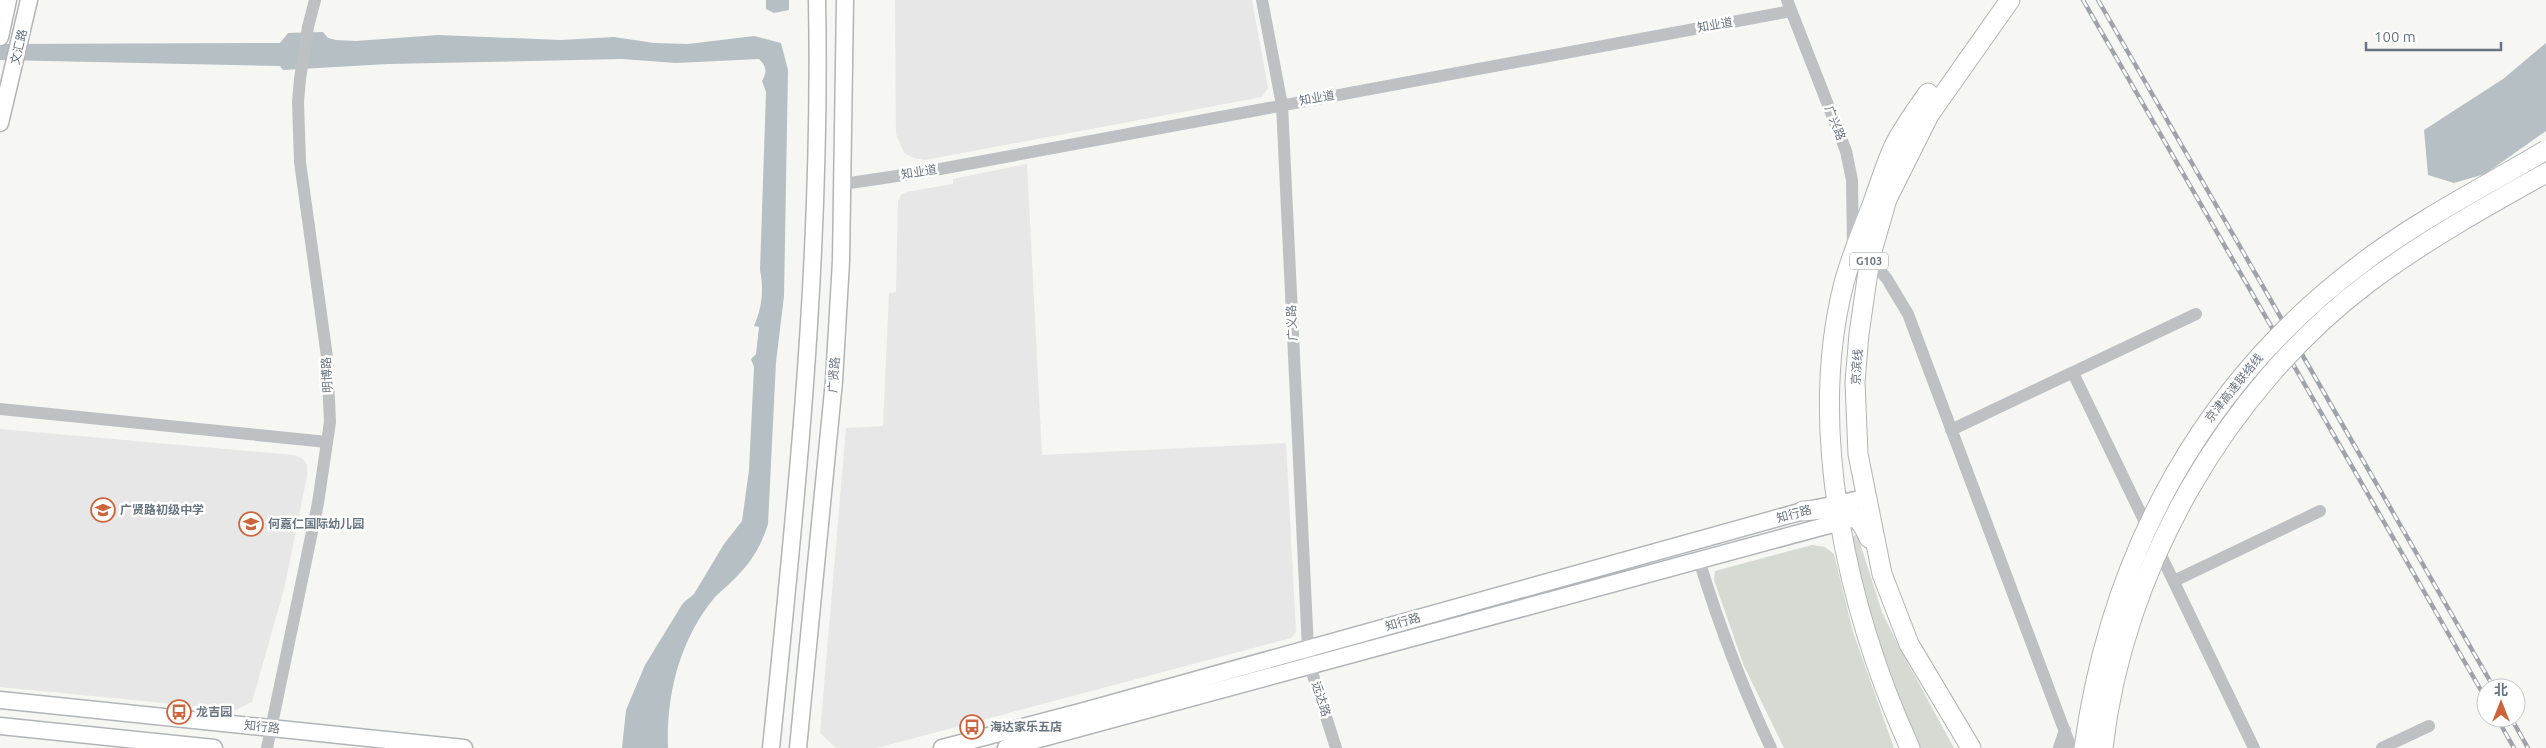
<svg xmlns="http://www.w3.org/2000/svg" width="2546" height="748" viewBox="0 0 2546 748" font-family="Ubuntu,'Noto Sans SC',sans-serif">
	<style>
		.built { fill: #e6e7e6 }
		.green { fill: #d5dad3 }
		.water { fill: #b6bfc4 }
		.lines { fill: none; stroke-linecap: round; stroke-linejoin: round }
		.major-casing { stroke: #b1b5b8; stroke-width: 19 }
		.highway-casing { stroke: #b1b4b7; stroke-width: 21 }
		.minor { stroke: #bdc1c4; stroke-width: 12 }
		.major { stroke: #fff; stroke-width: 16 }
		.highway { stroke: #fff; stroke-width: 19 }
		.rail-casing { stroke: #9da3a8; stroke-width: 4.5 }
		.rail { stroke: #fff; stroke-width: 2.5; stroke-dasharray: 8; stroke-linecap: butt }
		.highway-bridge-casing { stroke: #b1b4b7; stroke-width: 21; stroke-linecap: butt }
		.highway-bridge { stroke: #fff; stroke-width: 19 }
		.labels { text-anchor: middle; stroke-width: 5; stroke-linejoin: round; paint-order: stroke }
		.shield { fill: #fff; stroke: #959ea6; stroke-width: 1 }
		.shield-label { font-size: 11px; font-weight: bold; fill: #687580 }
		.street-label { font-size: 12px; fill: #687580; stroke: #fff }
		.poi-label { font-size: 12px; font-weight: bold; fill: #687580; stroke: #fff; text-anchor: start }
	</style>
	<rect width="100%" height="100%" fill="#f6f6f3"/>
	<path class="built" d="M895,0H1252L1268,88L1262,97L925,160L914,158L904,153L896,134Z
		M1027,164L1042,455L1286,443L1296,632L1291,638L877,748H836L820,733L846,428L883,426L889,293L896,292L898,201L901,195L906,192L953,184V179Z
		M0,429L294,455L303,459L307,465V476L284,589L252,702L236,710L0,687Z"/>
	<path class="green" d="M1855,535L1858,537L1882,612L1899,647L1954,748H1920C1887,682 1867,609 1852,537Z
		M1812,545L1825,547L1834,554L1853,632L1894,748H1784L1744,666L1714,580L1715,571Z"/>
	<path class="water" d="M766,0H789V10L774,13L766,9Z
		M323,32L328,38L336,40L356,41L438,35L561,40L614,37L654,43L688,44L754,36L781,43L788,70L784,296L776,362L768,524C763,541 753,560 740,573C732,582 723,589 715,597C680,639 666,694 668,748H622L626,710L645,665L683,603L694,594L724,544L742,521L749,470L754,367L751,359L756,354L759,327L754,326C762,308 764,290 760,270L766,92L762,81C767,72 767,67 759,59L676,63L622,59L388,64L283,70L280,66L0,60V44L280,43L288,33Z
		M2546,43V131L2485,174L2454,183L2428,175L2424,130L2503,79Z"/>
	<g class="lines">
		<g class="major-casing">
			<path id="major" d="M0,37L8,0
				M0,123L29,0
				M0,700L464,748
				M0,726L214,748
				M771,748C797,499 822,251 817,0
				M798,748L834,381L841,261L845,0
				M942,748L1084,711L1803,511L1865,498
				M1006,748L1851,519"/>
		</g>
		<g class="highway-casing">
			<path id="highway" d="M1803,511C1834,508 1855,503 1869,538
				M1910,748C1848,612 1806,430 1844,283C1851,256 1862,231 1872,205C1879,186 1885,166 1893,148C1902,129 1916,110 1928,93
				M1971,748L1909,644L1882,574L1858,454L1855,382L1859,334L1870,258L1887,199L1929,115L2010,0"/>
		</g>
		<path class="minor" d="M1262,0L1282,105L1308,649L1310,666L1336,748
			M1787,0L1846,151L1852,180L1853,248
			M843,184L924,172L1791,11
			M1870,258L1887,279L1908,314L2071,748
			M2073,373L2254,748
			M0,409L327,442
			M1951,430L2196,314
			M1699,560C1719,625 1742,687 1771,748
			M2174,581L2320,511
			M267,748L318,503L330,422L327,357L300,162L298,102L300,79L308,27L315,0
			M2059,748L2065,730
			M2382,748L2429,726"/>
		<use href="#major" class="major"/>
		<use href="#highway" class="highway"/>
		<g class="rail-casing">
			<path id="rail" d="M2083,0L2486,699
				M2098,0L2494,688
				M2497,718L2514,748
				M2511,718L2528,748"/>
		</g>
		<use href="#rail" class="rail"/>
		<g class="highway-bridge-casing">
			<path id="highway-bridge" d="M2084,748C2111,550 2205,379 2366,260C2422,218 2486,186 2546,150
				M2103,748C2123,570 2225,391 2368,283C2424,241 2485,207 2546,173"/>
		</g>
		<use href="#highway-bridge" class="highway-bridge"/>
	</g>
	<defs>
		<g id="school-ring" transform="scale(1.25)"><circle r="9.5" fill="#fff" stroke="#ce643b" stroke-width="1.5"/><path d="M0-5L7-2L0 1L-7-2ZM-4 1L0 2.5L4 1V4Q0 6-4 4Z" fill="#ce643b"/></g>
		<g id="bus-ring" transform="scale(1.25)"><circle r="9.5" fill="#fff" stroke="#ce643b" stroke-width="1.5"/><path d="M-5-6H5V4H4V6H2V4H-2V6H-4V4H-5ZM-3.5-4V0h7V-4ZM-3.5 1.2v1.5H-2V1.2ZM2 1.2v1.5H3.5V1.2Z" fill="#ce643b"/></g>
	</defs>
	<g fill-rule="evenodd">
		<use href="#school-ring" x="103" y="510"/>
		<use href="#school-ring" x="251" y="524"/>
		<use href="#bus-ring" x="179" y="712"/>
		<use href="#bus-ring" x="972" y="727"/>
	</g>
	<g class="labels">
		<rect class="shield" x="1850" y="252.5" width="38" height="17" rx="4"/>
		<g class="shield-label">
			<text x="1869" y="265">G103</text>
		</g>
		<g class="street-label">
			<text transform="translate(1715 25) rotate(-10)" y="4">知业道</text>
			<text transform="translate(19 47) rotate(-77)" y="4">文汇路</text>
			<text transform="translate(1317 98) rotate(-10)" y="4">知业道</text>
			<text transform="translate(1835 123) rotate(69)" y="4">广兴路</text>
			<text transform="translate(919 172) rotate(-9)" y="4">知业道</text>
			<text transform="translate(1292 323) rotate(-92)" y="4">广义路</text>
			<text transform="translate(1857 367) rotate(-86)" y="4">京滨线</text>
			<text transform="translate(327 375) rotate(-93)" y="4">明博路</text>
			<text transform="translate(834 375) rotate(-86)" y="4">广贤路</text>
			<text transform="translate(2234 388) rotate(-51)" y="4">京津高速联络线</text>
			<text transform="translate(1794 514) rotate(-15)" y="4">知行路</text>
			<text transform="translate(1403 622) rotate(-16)" y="4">知行路</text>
			<text transform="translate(1321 699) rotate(72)" y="4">远达路</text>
			<text transform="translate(262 727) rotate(6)" y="4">知行路</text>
		</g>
		<g class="poi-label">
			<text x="120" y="514">广贤路初级中学</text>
			<text x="268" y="528">何嘉仁国际幼儿园</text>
			<text x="196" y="716">龙吉园</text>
			<text x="990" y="731">海达家乐五店</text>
		</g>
	</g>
	<g transform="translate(2501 703)"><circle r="24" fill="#ffffff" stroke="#c3c8cc"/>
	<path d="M0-4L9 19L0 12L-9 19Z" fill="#ce643b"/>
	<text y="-8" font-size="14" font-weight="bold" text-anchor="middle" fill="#687580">北</text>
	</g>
	<path d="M2366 42v8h135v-8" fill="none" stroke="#687580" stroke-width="2.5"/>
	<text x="2374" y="42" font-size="15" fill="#687580" stroke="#ffffff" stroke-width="4" paint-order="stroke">100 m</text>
</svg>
